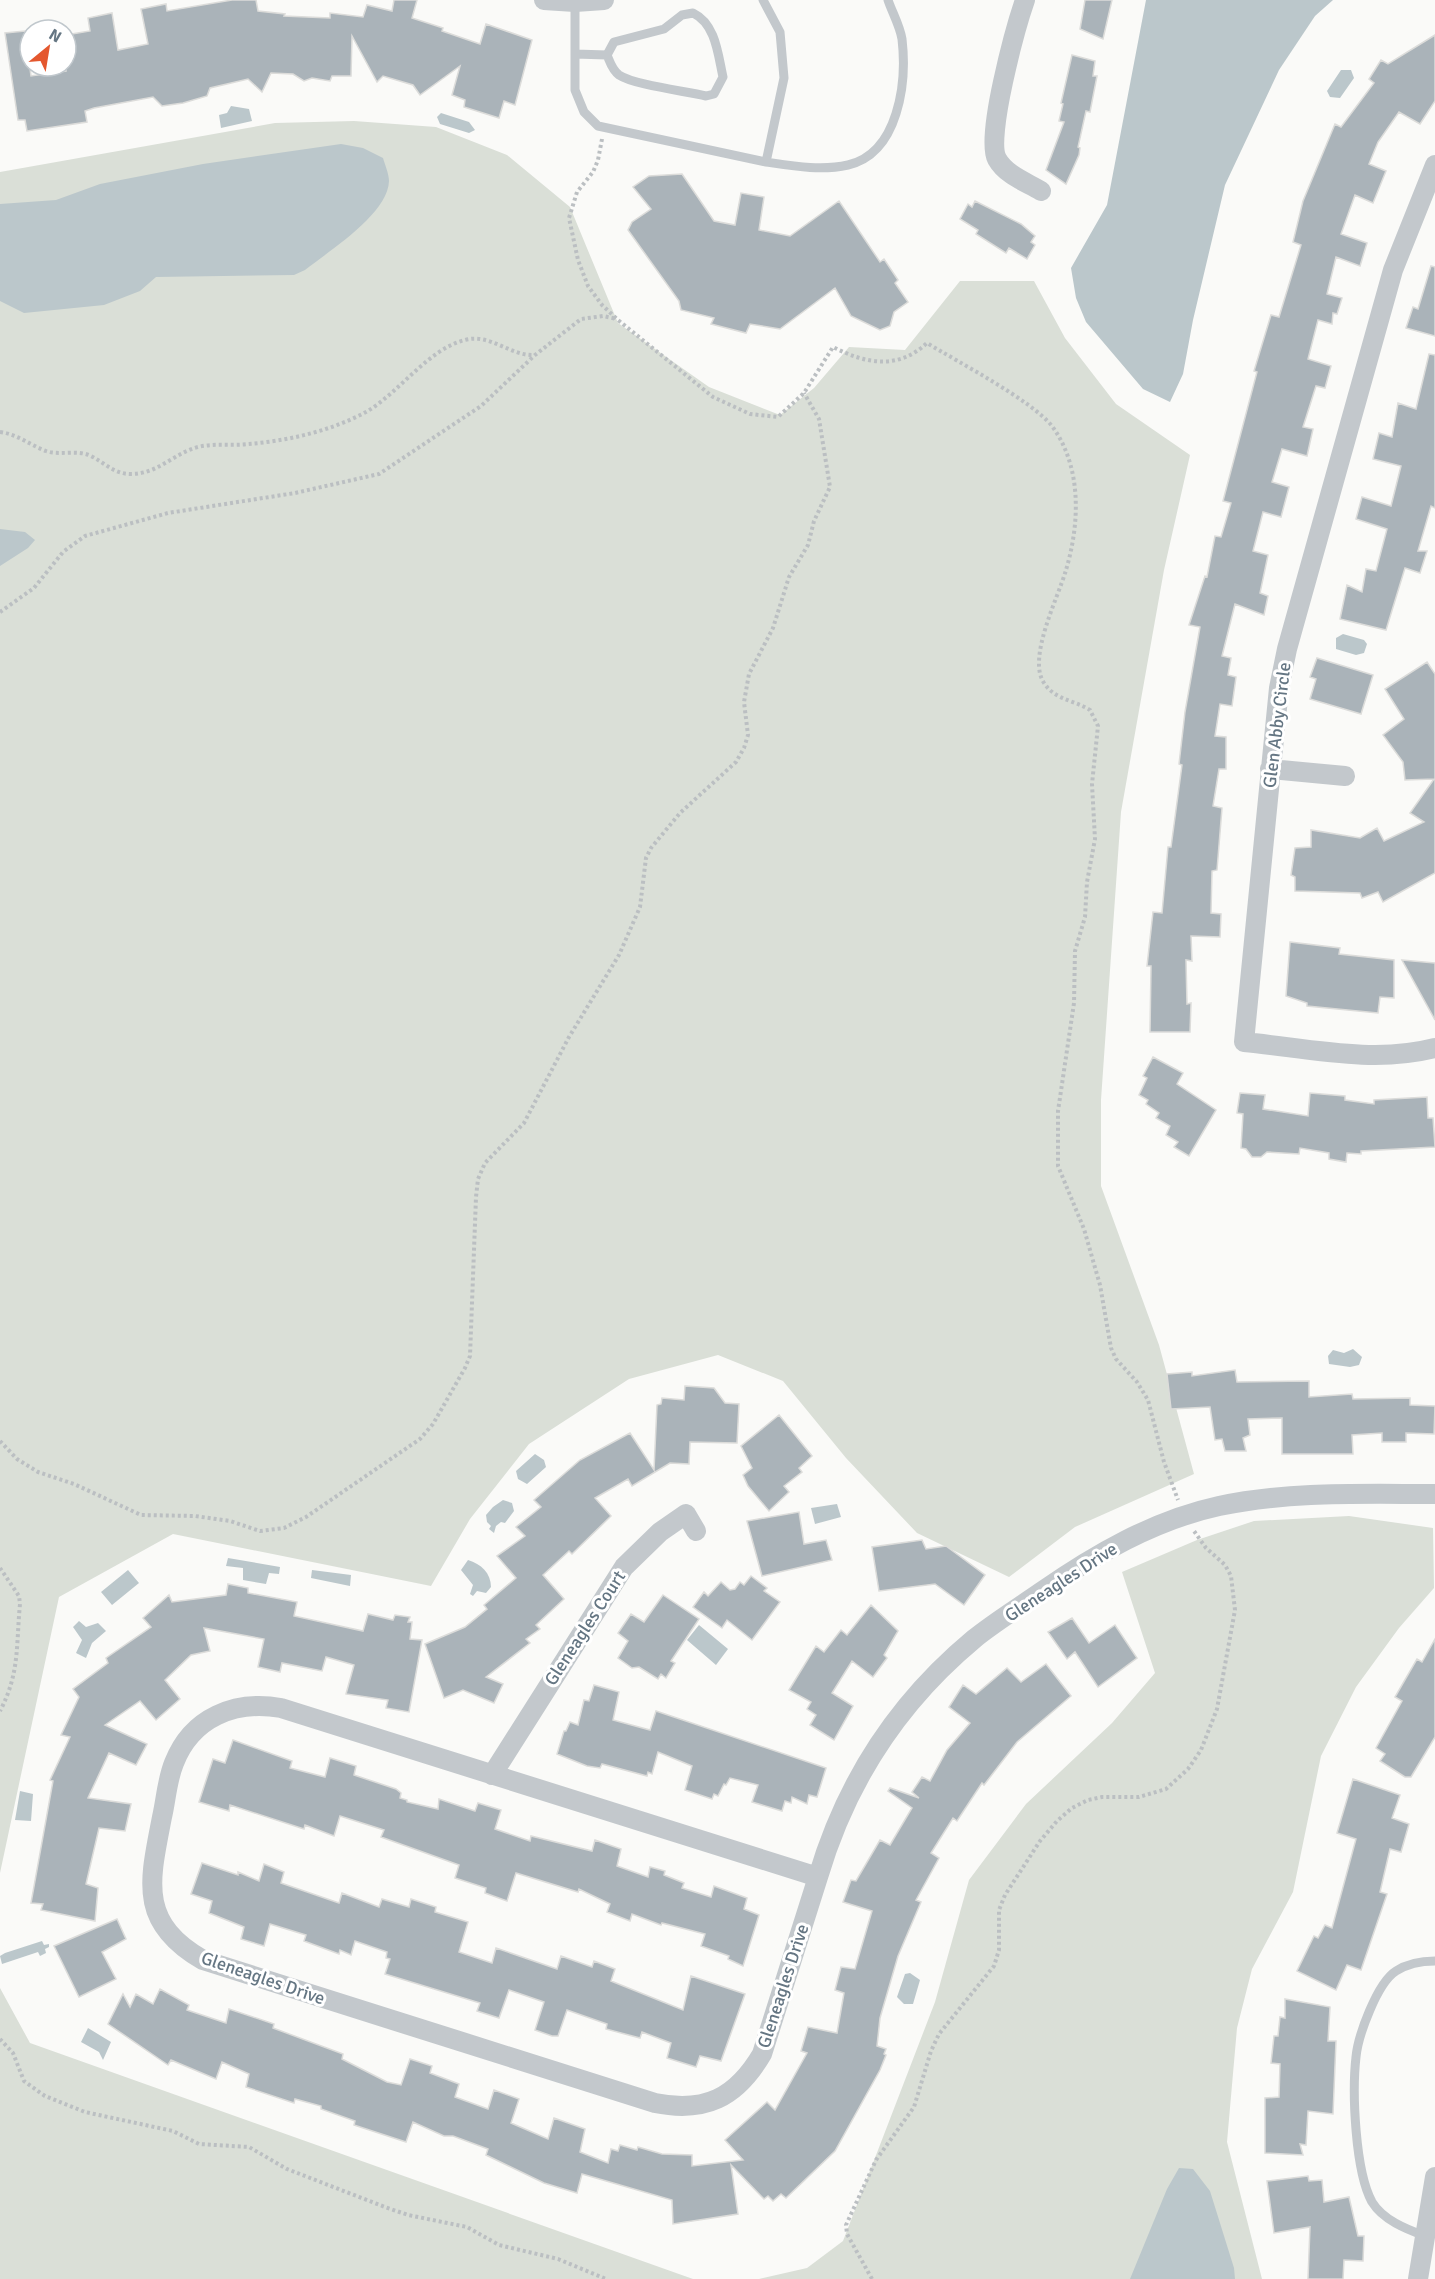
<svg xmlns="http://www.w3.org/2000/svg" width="1435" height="2279" viewBox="0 0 1435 2279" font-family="Signika,sans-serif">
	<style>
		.green { fill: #dadfd7 }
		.water { fill: #bbc7cb }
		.building { fill: #aab3b9; stroke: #dcdcda; stroke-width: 1.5 }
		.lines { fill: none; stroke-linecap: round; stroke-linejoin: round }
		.path { stroke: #bbbfc2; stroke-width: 4; stroke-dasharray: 3 3; stroke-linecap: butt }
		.lane { stroke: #c3c8cc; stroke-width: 9 }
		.street { stroke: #c3c8cc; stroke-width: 20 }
		.labels { text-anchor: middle; stroke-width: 6; stroke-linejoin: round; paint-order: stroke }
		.street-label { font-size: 18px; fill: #657683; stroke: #fff }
	</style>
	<rect width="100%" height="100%" fill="#fafaf8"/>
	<path class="green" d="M354,121L436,127L507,155L570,207L618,323L709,387L780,415L814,388L849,347L905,350L960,281H1034L1065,338L1116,404L1190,455L1164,570L1121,812L1101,1100V1186L1159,1345L1194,1474L1075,1527L1009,1577L917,1533L846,1458L783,1381L718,1355L629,1379L529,1444L470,1519L431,1586L173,1534L59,1597L0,1873V172L275,123Z
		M1349,1516L1433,1528L1434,1588L1399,1628L1356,1687L1321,1756L1293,1892L1252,1969L1237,2028L1227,2142L1262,2279H759L807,2268L843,2241L935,2002L969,1880L1026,1804L1112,1723L1155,1673L1122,1572L1197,1540L1254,1521Z
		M0,1988L30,2043L693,2279H0Z"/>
	<path class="water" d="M1146,0H1333L1315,16L1279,70L1225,185L1193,320L1183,374L1170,402L1143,389L1086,322L1076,298L1071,268L1107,205Z
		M1341,70H1351L1354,78L1340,98L1330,97L1327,91Z
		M231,106L249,109L252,121L221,128L219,115L227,113Z
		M441,113L469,122L475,130L469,133L440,124L437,117Z
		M341,144L363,148L383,158C385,165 389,174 389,181C388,214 329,251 305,270L294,275L156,277L140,291L104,305L24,313L0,301V204L56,200L100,184L203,164Z
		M0,529L25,532L35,540L28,548L0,566Z
		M1343,634L1364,640L1367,644L1364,653L1356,655L1336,649V638Z
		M1353,1349L1362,1357L1359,1365L1350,1367L1329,1364L1328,1356L1333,1350L1344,1353Z
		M535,1454L544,1460L546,1467L527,1484L518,1479L516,1471Z
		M503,1500L512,1503L514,1511L505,1523L501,1522L496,1526L494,1533L489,1529L491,1526L487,1522L486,1515L493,1507Z
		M837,1504L841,1517L815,1524L811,1508Z
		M228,1558L280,1567L279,1574L269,1573L266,1584L243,1580V1568L226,1566Z
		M468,1560C481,1564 491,1573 491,1587L486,1593L477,1591L473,1596L470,1594L473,1585L461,1570Z
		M128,1570L139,1583L112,1605L101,1592Z
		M312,1570L351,1575L350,1586L311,1578Z
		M79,1621L86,1627L98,1623L106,1631L92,1643L86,1658L76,1653L82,1640L73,1627Z
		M699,1625L728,1649L716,1665L687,1640Z
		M20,1791L33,1794L31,1821L15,1820Z
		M42,1941L44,1945L49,1944V1947L45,1949L46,1953L40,1956L38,1952L2,1964L0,1956L5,1953Z
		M910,1973L920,1980L913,2004H904L897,1997L905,1974Z
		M88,2028L111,2042L103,2060L99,2052L81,2042Z
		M1179,2168L1193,2169L1210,2191L1234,2268L1235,2279H1130L1167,2189Z"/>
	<path class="building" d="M232,0H256L258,11L285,14L284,16L330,18V13L363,17L367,5L392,11L394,0H417L412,18L443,28L442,31L480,44L486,24L532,40L515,105L504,101L499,118L464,107L465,100L452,95L460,66L420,95L413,85L383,76L377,82L352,36L351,76H332L330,81L312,78L304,81L293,74L271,73L262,92L248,79L210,88L207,96L183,103L162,106L153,97L94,108L85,111L87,122L27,131L25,120H18L5,33L25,31L31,76L66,71V35L90,31L88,18L112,13L118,50L148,44L141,9L166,4L167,11Z
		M1085,0H1112L1103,39L1080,29Z
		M1435,35V101L1420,124L1399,112L1378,142L1369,164L1386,171L1373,203L1355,195L1341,234L1367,243L1360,266L1336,257L1327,294L1342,298L1337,314L1333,313L1332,324L1318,320L1308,359L1331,366L1325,388L1316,386L1303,427L1313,429L1307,456L1282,449L1272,482L1289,487L1281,517L1263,512L1253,551L1268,555L1260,593L1268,596L1264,615L1235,604L1222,656L1231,658L1228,675L1236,677L1232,706L1220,704L1215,736L1226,737V769H1219L1213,806L1222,808L1217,870L1212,871L1211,913L1221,914L1220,937L1191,936L1192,961L1186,960L1187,1004L1191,1003L1190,1032H1150L1151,966H1147L1153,912L1162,913L1168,847H1171L1182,765L1179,764L1185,712L1200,627L1189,625L1205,576L1207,577L1215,536L1221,537L1231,503L1223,501L1257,372L1254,371L1271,315L1279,317L1301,245L1293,242L1303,201L1335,124L1341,127L1374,83L1369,79L1381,60L1388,64Z
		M1072,55L1095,61L1093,76H1097L1090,112L1086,111L1078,147L1080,148L1079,155L1066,184L1046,170L1064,122L1059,121L1063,104L1061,103Z
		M682,174L714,221L735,225L741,193L764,197L759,230L790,236L839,201L880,262L884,259L898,280L895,283L908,302L894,312L890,326L880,330L851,316L835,288L780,329L750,324L746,333L711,324L714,318L681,310L679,301L628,230L632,222L651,209L633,187L649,176Z
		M975,201L1021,224L1035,236L1031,242L1035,245L1027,259L1009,248L1006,253L976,234L978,230L960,219L968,204L972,207Z
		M1431,266L1435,267V336L1406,328L1413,307L1418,309Z
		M1429,354L1435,355V508L1431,506L1418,551H1427L1420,573L1405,568L1386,630L1340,619L1347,585L1362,592L1366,569L1376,571L1387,529L1356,519L1362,497L1391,506L1401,466L1373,459L1379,433L1392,437L1398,403L1416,409Z
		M1317,658L1373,675L1361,714L1310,699L1316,679L1310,677Z
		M1427,662L1435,674V873L1383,902L1378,892L1362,898L1360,893L1295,891V877L1291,875L1295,848L1311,847V830L1360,838L1377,828L1384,841L1424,822L1410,813L1434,779L1405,780L1403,762L1383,735L1404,719L1385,689Z
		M1290,942L1340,948L1339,954L1394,960V998L1380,997L1378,1013L1307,1006V1003L1286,996Z
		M1402,960L1435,963V1020Z
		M1153,1057L1183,1073L1177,1084L1216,1110L1189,1156L1174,1147L1178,1142L1166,1135L1170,1126L1156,1118L1159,1113L1146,1104L1148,1100L1139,1095L1147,1078L1143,1076Z
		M1240,1093L1265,1095L1263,1109L1308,1116L1310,1093L1345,1096V1100L1374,1104V1100L1427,1097L1428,1118H1433L1435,1147L1361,1151V1154L1347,1153L1346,1162L1329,1159V1153L1300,1148L1299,1154L1267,1152L1261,1157H1252L1246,1149L1241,1148L1243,1114L1237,1113Z
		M1235,1370L1237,1382L1309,1381V1397L1352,1394L1353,1399L1410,1398V1405L1435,1406L1434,1434L1406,1433V1442H1382V1433L1352,1435L1353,1454H1282V1418L1248,1419L1250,1435L1243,1438L1246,1451H1225L1222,1439L1215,1440L1210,1407L1171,1409L1167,1374L1192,1372V1376Z
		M685,1386L714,1388L725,1403L739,1404L737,1443L690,1442L689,1464L670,1463L632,1486L628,1479L595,1498L611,1516L572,1554L569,1551L543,1575L564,1599L536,1625L540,1629L526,1639L530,1643L486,1677L503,1684L494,1703L463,1690L444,1698L425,1644L465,1627L487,1609L484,1605L516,1578L497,1556L525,1536L516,1527L541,1507L534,1500L580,1460L630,1433L654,1470L657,1405L661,1404L662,1398L684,1400Z
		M779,1415L812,1456L799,1468L802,1472L784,1486L789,1492L769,1511L748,1486L743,1475L752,1468L741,1446Z
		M799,1512L804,1544L826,1540L832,1560L762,1576L747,1521Z
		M922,1540L926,1549L946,1546L985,1575L964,1605L935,1584L879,1591L872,1547Z
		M751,1576L767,1588L764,1591L780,1602L752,1640L727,1620L722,1628L693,1607L704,1592L708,1596L721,1582L730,1590L735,1589L740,1582L744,1585Z
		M228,1584L248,1588V1593L297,1602L294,1616L363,1631L368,1614L393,1620L395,1615L410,1617L408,1622H412L410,1639L422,1640L409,1712L386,1708L388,1700L346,1694L354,1665L326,1657L322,1671L282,1663L280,1672L258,1667L264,1639L204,1628L210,1651L191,1655L165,1680L180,1699L156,1720L140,1701L105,1725L147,1744L136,1765L109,1753L88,1798L131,1804L125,1831L99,1828L86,1884L98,1888L95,1921L41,1910L43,1904L31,1903L53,1781L50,1780L70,1737L61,1735L79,1697L73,1689L108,1663L106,1658L151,1627L143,1618L169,1595L172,1602L226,1595Z
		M663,1595L699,1619L671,1661L675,1663L666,1678L661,1674L658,1679L639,1667L632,1668L618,1658L628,1641L618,1633L631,1614L644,1622Z
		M871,1605L898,1631L884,1655L887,1658L873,1677L852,1661L832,1693L853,1706L834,1740L810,1725L816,1715L807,1709L811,1702L789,1690L816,1646L824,1652L841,1630L847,1635Z
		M1072,1618L1089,1643L1115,1625L1137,1658L1098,1687L1075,1652L1067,1659L1048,1632Z
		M1435,1639V1737L1411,1777H1405L1380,1761L1385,1754L1376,1748L1402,1701L1395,1697L1417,1659L1422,1662Z
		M1046,1664L1071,1696L1017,1742L984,1785L982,1783L957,1821L953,1818L931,1853L939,1858L916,1900L921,1902L898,1956L880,2018L877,2046L886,2049L884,2054L886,2055L880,2070L835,2151L786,2198L781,2194L773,2201L768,2196L764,2199L731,2165L738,2214L673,2224L672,2200L582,2174L577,2193L544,2183L486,2155L488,2149L453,2136H444L413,2122L406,2142L354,2125L355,2121L321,2109V2106L295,2099L294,2103L246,2087L249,2074L222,2062L216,2079L171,2060L168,2065L108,2024L123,1994L130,2007L136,1994L153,2004L160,1989L189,2005L187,2010L226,2023L229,2009L274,2024L273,2028L343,2054L342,2059L387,2082L401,2085L410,2059L432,2066L430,2073L459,2084L455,2097L488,2109L494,2090L519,2099L511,2123L548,2139L554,2118L585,2129L580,2152L608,2163L611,2149L618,2151L620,2145L637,2150L638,2147L662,2154L692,2155V2166L743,2160L725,2140L767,2102L775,2110L807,2053L801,2051L808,2027L837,2033L844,1993L835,1990L841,1967L855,1969L872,1911L843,1902L851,1880L856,1881L880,1840L890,1845L912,1808L888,1791L890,1788L919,1798L912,1792L922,1777L930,1781L947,1750L970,1723L949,1707L963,1685L976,1694L1007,1668L1021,1682Z
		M594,1685L619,1692L613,1720L650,1730L656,1711L826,1768L817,1797L809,1795L807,1804L792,1797L791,1803L785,1801L782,1811L752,1802L758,1785L730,1778L726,1785L724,1784L718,1796L714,1794L712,1799L685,1790L692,1766L658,1752L652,1774L648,1772L647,1776L602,1764L600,1768L587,1766L557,1754L564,1731H566L570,1722L578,1725L584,1700L589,1701Z
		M233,1740L292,1761L290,1768L325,1777L330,1758L356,1766L354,1775L396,1789L401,1793L400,1798L407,1800V1802L438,1809L439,1799L475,1811L478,1803L501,1810L495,1829L530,1841L531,1836L592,1851L595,1840L621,1849L617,1866L648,1877L650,1867L665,1871L664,1875L684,1883L682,1888L711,1897L714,1886L747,1898L744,1909L759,1915L743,1966L728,1959L729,1956L701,1946L705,1934L662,1923L661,1925L632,1914L630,1921L607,1912L610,1904L579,1889L578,1892L516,1873L507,1901L485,1893L486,1888L455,1878L459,1865L381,1837L384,1830L340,1816L334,1836L305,1825L304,1829L230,1805L229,1811L199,1802L213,1759L225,1763Z
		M1353,1779L1400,1795L1392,1818L1409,1824L1401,1852L1390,1849L1380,1892L1387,1894L1361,1970L1347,1965L1336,1990L1297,1971L1314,1936L1318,1938L1325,1925L1332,1928L1356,1839L1337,1833Z
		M202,1863L238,1875V1872L259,1881L264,1864L284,1872L281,1883L339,1903L342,1893L379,1907L382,1899L409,1907L411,1899L436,1907L435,1912L468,1922L459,1952L492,1963L496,1948L557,1969L561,1956L592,1967L594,1961L615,1969L611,1981L683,2010L691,1976L745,1994L721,2061L700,2056L696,2067L667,2058L671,2043L642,2032L640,2038L606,2029L607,2024L567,2010L558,2036H552L535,2030L544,2002L509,1990L499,2018L477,2011L480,2003L385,1974L390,1959L386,1958L387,1952L355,1941L351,1955L340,1950L339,1954L304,1941L306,1935L270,1924L264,1946L241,1939L244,1927L209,1913L212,1901L191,1894Z
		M117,1919L126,1939L102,1952L116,1979L79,1997L54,1946Z
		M1285,1999L1330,2007L1328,2041H1336L1333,2114L1308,2111L1306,2145L1300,2144L1303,2155L1265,2153V2098L1279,2097L1280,2064L1271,2063L1274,2036H1278L1280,2017L1285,2018Z
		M1308,2176L1309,2181L1322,2180L1324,2202L1349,2197L1358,2236H1364L1363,2261L1344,2260L1343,2279H1308L1310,2227L1274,2233L1267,2181Z"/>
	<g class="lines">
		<path class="path" d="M602,139L598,160L593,172L577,192L569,218L578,260L588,286L602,305L618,320L713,397L750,414L778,417L804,393L833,347C866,364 898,370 927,343C958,362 1031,400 1052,426C1082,467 1080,523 1066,570C1058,598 1027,658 1044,683C1055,700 1074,700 1090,710L1098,726L1092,784L1095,839L1087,882L1085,917L1075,951L1074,1003L1058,1111V1166L1084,1229L1100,1285L1111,1348L1116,1359L1137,1382L1148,1400L1164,1462L1178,1500
			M0,432C17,434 30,445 46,451C60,456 77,449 91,456C105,463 114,474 131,474C158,474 174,453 198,447C214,443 231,446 248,444C287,441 331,431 366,412C399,393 428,349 465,340C490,333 510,356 534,355
			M0,612L34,588L63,552L85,536L168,513L295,493L379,474L481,406L535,355L581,319L603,316L617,319
			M0,1441L17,1459L38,1472L74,1484L141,1515L195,1516L230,1521L260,1531L284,1528L306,1517L420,1439L433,1424L465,1368L470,1356L476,1197L478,1179L485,1163L524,1123L569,1037L619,955L640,907L646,858L651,848L680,813L736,762L744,748L748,735L744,702L749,674L773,628L789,577L808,545L814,521L830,487L819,419L804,393
			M0,1568L19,1596L20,1604C16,1645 20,1673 0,1711
			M0,2039L13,2053L24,2081L45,2096L85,2112L173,2131L199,2144L249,2147L287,2169L385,2207L408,2215L467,2227L499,2245L558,2259L606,2279
			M872,2279L847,2234L846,2225L876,2160L914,2107L931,2051L939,2034L994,1966L999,1950V1910L1005,1895L1040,1841L1057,1821L1072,1808L1088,1800L1102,1797H1139L1166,1789L1188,1769L1201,1750L1217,1709L1235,1610L1231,1576L1225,1565L1206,1548L1194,1531"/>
		<path class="lane" d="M763,0L780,32L784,78L766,162C793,166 821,171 848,165C899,153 907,82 902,39C900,26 892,12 888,0
			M575,2V90L584,112L598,126L766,162
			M693,13C716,24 718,55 723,77L714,94L706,96C685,91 634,85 619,75C612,70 610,62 607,55L614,42L664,29L682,15Z
			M575,54L607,55
			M1425,2236C1406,2229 1383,2220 1372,2202C1355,2171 1352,2092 1356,2057C1358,2036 1377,1983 1396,1971C1407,1964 1422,1961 1435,1961"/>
		<path class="street" d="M544,0L575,2L604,0
			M1025,0C1016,26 985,138 997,159C1006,175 1026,182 1041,191
			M1435,165L1393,270L1287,649L1279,688L1244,1042C1306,1048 1374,1064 1435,1048
			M1270,769L1345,776
			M492,1775L624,1567L660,1532L686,1514L696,1531
			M818,1877L281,1708C235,1700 192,1717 174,1763C167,1780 166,1800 162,1817C150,1880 137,1922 203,1960L655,2103C705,2113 736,2098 762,2054L818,1877C846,1782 897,1703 974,1639C995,1622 1018,1608 1041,1592C1094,1555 1154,1520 1219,1506C1290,1491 1362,1494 1435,1494
			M1418,2279L1435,2177"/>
	</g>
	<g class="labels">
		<g class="street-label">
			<text transform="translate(1277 725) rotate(-83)" y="6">Glen Abby Circle</text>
			<text transform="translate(1061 1582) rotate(-33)" y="6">Gleneagles Drive</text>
			<text transform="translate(585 1628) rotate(-57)" y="6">Gleneagles Court</text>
			<text transform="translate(263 1978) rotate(19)" y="6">Gleneagles Drive</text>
			<text transform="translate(783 1986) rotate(-72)" y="6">Gleneagles Drive</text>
		</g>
	</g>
	<g transform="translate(48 48) rotate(30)"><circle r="28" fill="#ffffff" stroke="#c1c8cd" stroke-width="1.5"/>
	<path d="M0-4.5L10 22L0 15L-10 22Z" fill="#e4572e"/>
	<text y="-9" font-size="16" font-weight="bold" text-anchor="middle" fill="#657683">N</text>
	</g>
</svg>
